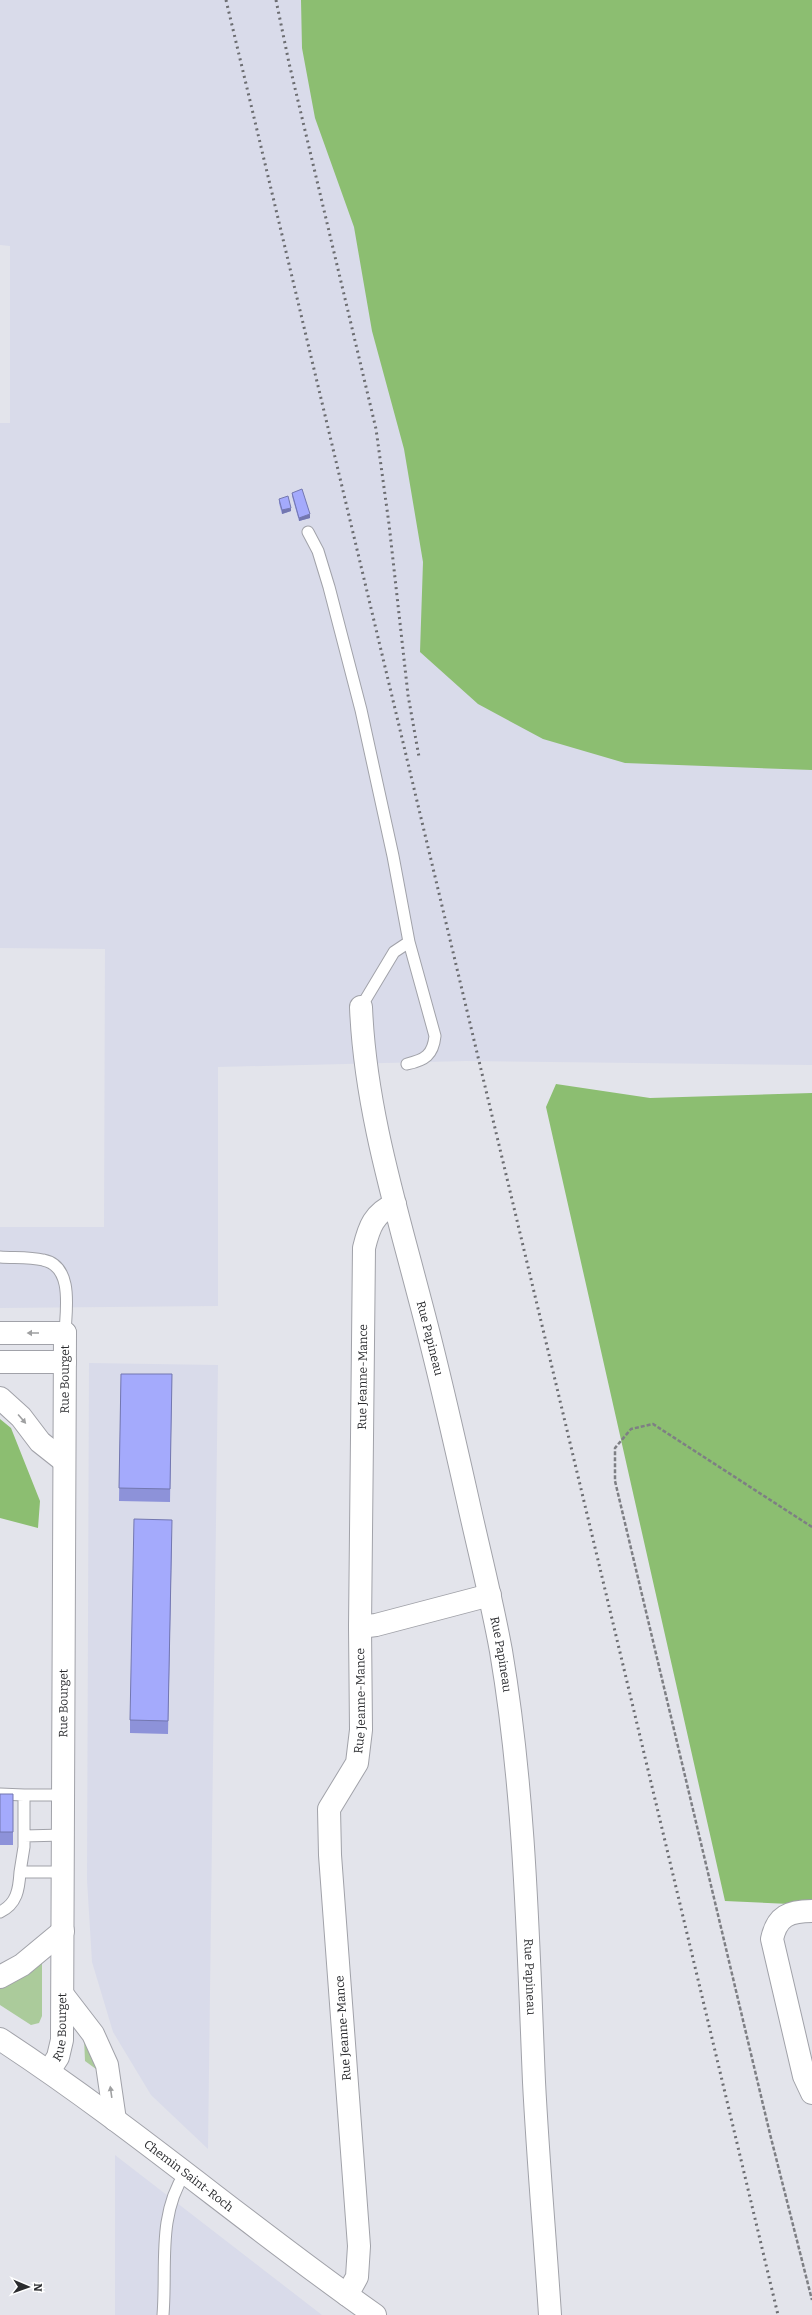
<svg xmlns="http://www.w3.org/2000/svg" width="812" height="2315" viewBox="0 0 812 2315" font-family="Bitter,serif">
	<style>
		.built { fill: #d9dbea }
		.green { fill: #abcb9b }
		.forest { fill: #8cbe71 }
		.lines { fill: none; stroke-linecap: round; stroke-linejoin: round }
		.lane-casing { stroke: #a1a2a9; stroke-width: 13 }
		.street-casing { stroke: #a1a2a9; stroke-width: 24 }
		.secondary-casing { stroke: #a1a2a9; stroke-width: 24 }
		.highway-casing { stroke: #a1a2a9; stroke-width: 24 }
		.path { stroke: #7e7f84; stroke-width: 2.5; stroke-dasharray: 4 2; stroke-linecap: butt }
		.lane { stroke: #fff; stroke-width: 11 }
		.street { stroke: #fff; stroke-width: 22 }
		.secondary { stroke: #fff; stroke-width: 22 }
		.highway { stroke: #fff; stroke-width: 22 }
		.rail { stroke: #6c6d71; stroke-width: 3; stroke-dasharray: 2 4; stroke-linecap: butt }
		.wall { fill: #8d92d9 }
		.shaded-wall { fill: #7377b0 }
		.building { fill: #a4aafc; stroke: #7377b0 }
		.oneway { fill: #9fa0a1 }
		.labels { text-anchor: middle; stroke-width: 3; stroke-linejoin: round; paint-order: stroke }
		.street-label { font-size: 12px; fill: #2a2b2e; stroke: #fff }
	</style>
	<rect width="100%" height="100%" fill="#e3e4eb"/>
	<path class="built" d="M0,0H812V1065L466,1061L218,1067V1306L0,1308V1227H104L105,949L0,948V423H10V246L0,245Z
		M89,1363L218,1365L208,2149L151,2095L113,2032L92,1962L87,1880Z
		M115,2155L322,2315H115Z"/>
	<path class="green" d="M42,1962V2016L39,2023L31,2025L0,2005V1985Z
		M84,2038L98,2068L96,2069L85,2061Z"/>
	<path class="forest" d="M301,0H812V770L625,763L543,739L478,704L420,652L423,562L404,449L372,331L354,227L315,118L302,48Z
		M556,1084L650,1098L812,1093V1905L725,1901L546,1107Z
		M0,1419L11,1428L40,1501L38,1528L0,1518Z"/>
	<g class="lines">
		<g class="lane-casing">
			<path id="lane" d="M308,532L318,551L329,587L361,710L393,856L409,942L435,1036C433,1055 425,1060 407,1064
				M361,1007L394,952L409,942
				M0,1257C14,1258 30,1257 43,1260C74,1266 66,1310 65,1333
				M0,1794L24,1795
				M24,1836L63,1835
				M20,1872L24,1847V1795H63
				M0,1912C17,1904 19,1889 20,1872H63
				M163,2315C167,2266 157,2216 185,2173"/>
		</g>
		<g class="street-casing">
			<g id="street">
				<path id="s1" d="M361,1007C365,1107 395,1204 420,1300C438,1367 453,1434 468,1501C479,1551 492,1601 501,1651C525,1793 528,1939 534,2082C538,2160 545,2238 550,2315"/>
				<path d="M360,1627L376,1625L490,1595"/>
				<path d="M812,1911C789,1911 777,1916 772,1939L804,2076L812,2093"/>
				<path id="s2" d="M347,2295L357,2277L359,2246L330,1855L329,1809L357,1763L361,1730L360,1627L364,1248C369,1227 374,1213 395,1204"/>
			</g>
		</g>
		<g class="secondary-casing">
			<g id="secondary">
				<path d="M0,1977L22,1965L63,1931"/>
				<path d="M63,1995L93,2034L107,2065L115,2120"/>
				<path id="s3" d="M0,2039C130,2124 248,2226 375,2315"/>
				<path id="s4" d="M49,2071L58,2057L62,2040L65,1333"/>
			</g>
		</g>
		<g class="highway-casing">
			<path id="highway" d="M0,1333H65
				M0,1362H65
				M0,1398L21,1417L40,1442L64,1461"/>
		</g>
		<path class="path" d="M812,1527L653,1424L631,1429L615,1448V1481L770,2134L812,2300"/>
		<use href="#lane" class="lane"/>
		<use href="#street" class="street"/>
		<use href="#secondary" class="secondary"/>
		<use href="#highway" class="highway"/>
		<path class="rail" d="M226,0L778,2315
			M276,0L289,63L376,429L389,524L408,695L419,757"/>
	</g>
	<path class="wall" d="M292,493L310,518L299,521L292,496Z
		M279,499L291,511L282,514L279,503Z
		M121,1374H172L170,1502L119,1501Z
		M172,1533L168,1734L130,1733V1720Z
		M0,1794H13V1845H0Z"/>
	<path class="shaded-wall" d="M291,508V511L282,514V510Z
		M310,514V518L299,521V518Z"/>
	<path class="building" d="M302,489L310,514L299,518L292,493Z
		M288,496L291,508L282,510L279,499Z
		M121,1374H172L170,1489L119,1488Z
		M134,1519L172,1520L168,1721L130,1720Z
		M0,1794H13V1832H0Z"/>
	<defs><path id="oneway-solid" d="M-6-.8H1V-3.2L6.5 0L1 3.2V.8H-6Z"/></defs>
	<g class="oneway">
		<use href="#oneway-solid" transform="translate(33 1333) rotate(-180)"/>
		<use href="#oneway-solid" transform="translate(22 1419) rotate(49)"/>
		<use href="#oneway-solid" transform="translate(111 2092) rotate(-98)"/>
	</g>
	<g class="labels">
		<g class="street-label">
			<text dy="4" stroke="none"><textPath href="#s1" startOffset="339">Rue Papineau</textPath></text>
			<text dy="4" stroke="none"><textPath href="#s2" startOffset="930">Rue Jeanne-Mance</textPath></text>
			<text dy="4" stroke="none"><textPath href="#s4" startOffset="695">Rue Bourget</textPath></text>
			<text dy="4" stroke="none"><textPath href="#s1" startOffset="663">Rue Papineau</textPath></text>
			<text dy="4" stroke="none"><textPath href="#s2" startOffset="606">Rue Jeanne-Mance</textPath></text>
			<text dy="4" stroke="none"><textPath href="#s4" startOffset="371">Rue Bourget</textPath></text>
			<text dy="4" stroke="none"><textPath href="#s1" startOffset="987">Rue Papineau</textPath></text>
			<text dy="4" stroke="none"><textPath href="#s4" startOffset="47">Rue Bourget</textPath></text>
			<text transform="translate(343 2028) rotate(-94)" y="4">Rue Jeanne-Mance</text>
			<text dy="4" stroke="none"><textPath href="#s3" startOffset="233">Chemin Saint-Roch</textPath></text>
		</g>
	</g>
	<g transform="translate(28 2287) rotate(92)" stroke="#ffffff" stroke-width="3" paint-order="stroke">
	<path d="M0-3L7 15L0 10L-7 15Z" fill="#2a2b2e"/>
	<text y="-6" font-size="11" font-weight="bold" text-anchor="middle" fill="#2a2b2e">N</text>
	</g>
</svg>
